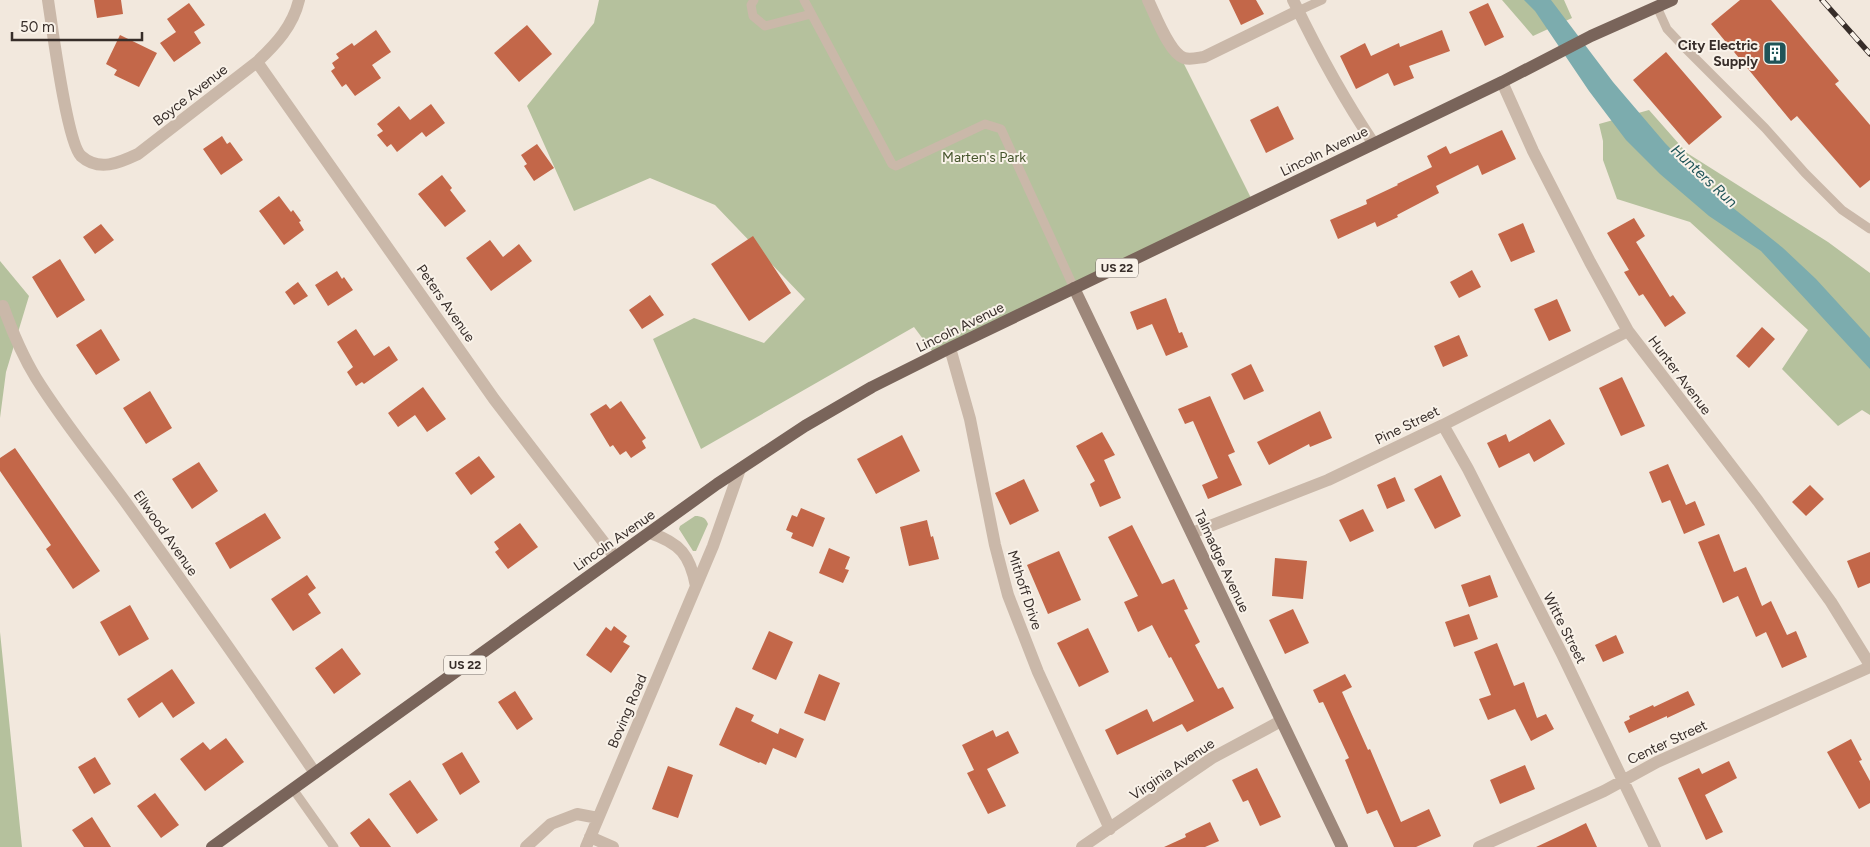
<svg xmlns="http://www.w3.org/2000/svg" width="1870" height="847" viewBox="0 0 1870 847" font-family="Figtree,sans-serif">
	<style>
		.green { fill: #b5c19d }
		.water { fill: #7cacae }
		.building { fill: #c36749 }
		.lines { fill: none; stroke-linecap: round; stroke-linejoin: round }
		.lane { stroke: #cab8a9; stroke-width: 9 }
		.street { stroke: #cab8a9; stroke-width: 12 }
		.secondary { stroke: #9d877a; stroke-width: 12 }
		.primary { stroke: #79645a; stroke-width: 12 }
		.rail-casing { stroke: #372d29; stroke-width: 5.5 }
		.rail { stroke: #f9f2e9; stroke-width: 4; stroke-dasharray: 11; stroke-linecap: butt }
		.labels { text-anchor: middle; stroke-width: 4; stroke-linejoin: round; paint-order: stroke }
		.shield { fill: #f9f2e9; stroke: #716863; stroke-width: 1 }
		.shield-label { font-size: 12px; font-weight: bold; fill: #372d29 }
		.poi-label { font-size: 14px; font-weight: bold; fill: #372d29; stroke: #f9f2e9; text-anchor: end }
		.street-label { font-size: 14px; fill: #372d29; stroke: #f9f2e9 }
		.park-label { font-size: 14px; fill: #46552d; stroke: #f9f2e9 }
		.water-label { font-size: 15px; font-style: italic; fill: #1f5458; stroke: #f9f2e9 }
	</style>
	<rect width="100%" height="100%" fill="#f2e8dd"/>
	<path class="green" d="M599,0H1152L1253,202L935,355L914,327L701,449L653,339L694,318L764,343L805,299L715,205L650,178L574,211L527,106L594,23Z
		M1502,0H1564L1572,18L1533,36Z
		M1649,110L1687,153L1828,242L1870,273V415L1862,410L1838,426L1782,369L1808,330L1690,222L1617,199L1603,160V141L1599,124Z
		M0,261L29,296L6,372L0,418Z
		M695,516C702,516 706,518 708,524L696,551H693L679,529L680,526Z
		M0,632L22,847H0Z"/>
	<path class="water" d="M1524,0H1551L1613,82L1665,143L1712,191L1783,248L1816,279L1870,338V369L1761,251L1709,216L1660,174L1626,140L1589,91L1535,11Z"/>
	<path class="building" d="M94,0H121L123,14L97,18Z
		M1229,0H1256L1264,14L1241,25Z
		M1740,0H1771L1839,81L1835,84L1870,125V180L1860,188L1797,116L1791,121L1711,24Z
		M189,3L205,25L194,32L201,43L174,62L160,43L176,32L167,19Z
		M1488,3L1504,37L1485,46L1469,12Z
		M527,25L552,54L519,82L494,53Z
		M376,30L391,52L372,65L381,78L355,96L346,84L342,87L331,71L335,68L332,63L339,58L336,54L352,43L354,46Z
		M1442,30L1450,51L1409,66L1414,78L1394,86L1388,73L1356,89L1340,56L1365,43L1371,56L1399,43L1400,47Z
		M120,35L157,53L139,87L114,75L117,70L106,64Z
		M1666,52L1722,117L1689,145L1633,80Z
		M431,104L445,123L426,137L422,132L397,152L391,144L387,147L377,135L383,131L377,124L399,106L410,120Z
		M1278,106L1294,139L1266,153L1250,120Z
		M1502,130L1516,159L1482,175L1478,165L1436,186L1439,193L1397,215L1398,217L1377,227L1375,222L1338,239L1330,220L1367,204L1366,200L1398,185L1397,184L1432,167L1427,156L1446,146L1450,154Z
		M222,136L227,144L230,142L243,160L221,175L203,149Z
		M537,144L554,168L534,181L524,166L527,164L521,155Z
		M442,175L452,188L450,190L466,211L445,227L418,194Z
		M279,196L291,212L293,210L301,221L299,222L304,230L284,245L259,211Z
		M1634,218L1645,236L1636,242L1670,297L1673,295L1686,313L1665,327L1643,294L1639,296L1624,272L1629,270L1607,233Z
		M1523,223L1535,252L1511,262L1498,234Z
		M101,224L114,240L95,254L83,237Z
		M753,236L791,293L749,321L711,264Z
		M490,240L503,257L519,244L532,261L491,291L466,258Z
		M60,259L85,300L57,318L32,277Z
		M1472,270L1481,287L1459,298L1450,282Z
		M337,271L342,279L344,277L353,290L328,306L315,285Z
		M298,282L308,296L294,305L285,292Z
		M650,295L664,315L642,329L629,310Z
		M1166,298L1179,333L1182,332L1188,347L1166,356L1152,324L1137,330L1130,312Z
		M1557,299L1571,331L1549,341L1534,309Z
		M1762,327L1775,339L1749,368L1736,356Z
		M101,329L120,360L96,375L76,345Z
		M356,329L374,356L389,346L398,360L364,384L362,382L356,386L347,372L353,367L337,342Z
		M1459,335L1468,356L1443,367L1434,346Z
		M1251,364L1264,391L1244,400L1231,374Z
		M1622,377L1645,426L1621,436L1599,388Z
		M423,387L446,419L427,432L415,415L398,427L388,413Z
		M150,391L172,428L146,444L123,408Z
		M1210,396L1235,452L1228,455L1242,485L1208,499L1202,485L1218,478L1193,421L1185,424L1178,409Z
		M621,401L646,438L642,441L646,448L631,458L626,451L620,455L613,445L610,447L590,414L606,404L610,409Z
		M1320,411L1332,438L1310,447L1309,444L1269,465L1257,442Z
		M1550,419L1565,444L1534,462L1529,453L1499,468L1487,443L1506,434L1509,442Z
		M1102,432L1115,455L1104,460L1121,498L1100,507L1090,484L1095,481L1076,446Z
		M902,435L920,471L876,494L857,459Z
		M15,448L100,571L73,589L46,549L51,545L0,471V458Z
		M479,456L495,477L471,495L455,473Z
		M199,462L218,491L192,509L172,479Z
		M1668,464L1686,505L1695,501L1705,525L1684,534L1670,500L1662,503L1649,472Z
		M1441,475L1461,516L1435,529L1414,489Z
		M1395,477L1405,501L1387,509L1377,485Z
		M1024,479L1039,511L1010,525L995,493Z
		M1810,485L1824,499L1806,516L1792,502Z
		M801,508L825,518L813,547L791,538L793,533L786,530L792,515L797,517Z
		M1363,509L1374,531L1350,542L1339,520Z
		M265,513L281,538L230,569L215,543Z
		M927,520L931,537L933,536L939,559L909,566L900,527Z
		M520,523L538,547L508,569L495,552L499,549L494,542Z
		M1132,525L1162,584L1174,579L1188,609L1184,610L1200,642L1195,645L1218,689L1223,687L1234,708L1187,732L1182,724L1117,755L1105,730L1147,709L1153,722L1194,701L1171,657L1169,658L1152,625L1138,632L1124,602L1138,596L1108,537Z
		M1719,534L1734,572L1746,567L1762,606L1771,601L1787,635L1796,631L1807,657L1782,668L1766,632L1756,637L1738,596L1723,603L1698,542Z
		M829,548L850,557L845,569L849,570L843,583L819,573Z
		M1059,551L1081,600L1048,614L1027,565Z
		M1870,552V583L1858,588L1847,561Z
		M1275,558L1307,561L1303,599L1272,596Z
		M307,575L316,588L308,594L321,613L293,631L271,599Z
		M1490,575L1498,597L1469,607L1461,585Z
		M130,605L149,639L119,656L100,622Z
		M1293,609L1309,643L1285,654L1269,620Z
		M1469,614L1478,639L1454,647L1445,622Z
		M614,626L627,636L623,642L630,646L611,673L586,655L606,627L611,631Z
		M1088,628L1109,672L1079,687L1057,643Z
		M769,631L793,642L776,680L752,669Z
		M1616,635L1624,653L1603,662L1595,645Z
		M1497,643L1514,686L1524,682L1537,718L1546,714L1554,729L1531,741L1515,709L1488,720L1479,699L1491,695L1474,652Z
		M342,648L361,674L334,694L315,668Z
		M172,669L195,703L173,718L162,702L139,718L127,699Z
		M819,674L840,683L825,721L804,713Z
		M1345,674L1352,687L1342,692L1368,750L1370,749L1401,822L1429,809L1441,836L1416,847H1394L1377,810L1367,814L1345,760L1349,758L1323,702L1319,703L1313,690Z
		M515,691L533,719L517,730L498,702Z
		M1688,691L1695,705L1667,718V716L1629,733L1624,722L1630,719L1629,716L1653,705L1654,707Z
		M736,707L754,715L751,721L778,734L780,728L804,739L796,758L773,748L766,765L760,762L759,763L719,745Z
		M993,730L996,737L1008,731L1019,753L987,769L1006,806L988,814L967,773L974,770L962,745Z
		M226,738L244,762L205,791L180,759L203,742L210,750Z
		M1851,739L1862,760L1859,761L1870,781V803L1859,809L1827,752Z
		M462,752L480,782L460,795L442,764Z
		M95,757L111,784L94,794L78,767Z
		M1729,761L1737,778L1705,795L1723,832L1706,840L1678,778L1699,768L1702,774Z
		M1525,765L1535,789L1500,804L1490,780Z
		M668,766L693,775L678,818L652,809Z
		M1257,768L1281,817L1260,826L1248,800L1243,802L1232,780Z
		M410,780L438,820L417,834L389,794Z
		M155,793L179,825L161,838L137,806Z
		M92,817L111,847H84L72,830Z
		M369,818L391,847H360L350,833Z
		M1210,822L1219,841L1205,847H1164L1186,837L1185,834Z
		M1586,823L1597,847H1536L1564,834Z"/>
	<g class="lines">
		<path class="lane" d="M754,0L751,5L753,16L765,26L811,14
			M804,0L892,164L896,166L985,124L1001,129L1074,288
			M1657,7L1667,29L1683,46L1765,128L1805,173L1842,210L1870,229
			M1298,11L1322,0
			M293,789L334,847"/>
		<path class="street" d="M48,0C52,26 67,143 81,156C99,172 119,163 138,154L257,62C276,44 293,26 299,0
			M1148,0C1155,14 1169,53 1184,58C1190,60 1197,58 1204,57L1298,11
			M1293,0C1317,50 1343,98 1374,144
			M257,62L494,399L615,557
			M1502,82L1533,151L1590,262L1628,331L1758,501L1831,602L1870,665
			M3,306C12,331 22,355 36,378C64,423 98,464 129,507C192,595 254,683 315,773
			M950,348L970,419L995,545L1008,595L1038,672L1110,829
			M1443,425L1468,469L1562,654L1655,847
			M650,533C680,543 690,555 696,586
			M1192,533L1328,480L1443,425L1628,331
			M590,837L613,847
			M526,847L551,824L577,814L598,818
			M586,847L713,546L740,469
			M1082,847L1212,758L1281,721
			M1479,847L1604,791L1657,762L1870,667"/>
		<path class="secondary" d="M1074,288L1342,847"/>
		<path class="primary" d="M212,847L717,484L805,426L872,387L950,348L1502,82L1591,36L1672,0"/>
		<g class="rail-casing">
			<path id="rail" d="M1822,0L1870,54"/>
		</g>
		<use href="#rail" class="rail"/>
	</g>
	<defs>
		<g id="building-square" transform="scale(1.25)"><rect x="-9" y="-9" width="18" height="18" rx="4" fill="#1f5458" stroke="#f9f2e9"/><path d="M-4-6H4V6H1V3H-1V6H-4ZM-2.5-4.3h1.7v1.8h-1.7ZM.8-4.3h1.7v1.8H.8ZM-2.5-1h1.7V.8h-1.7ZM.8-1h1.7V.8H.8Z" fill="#fff"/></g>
	</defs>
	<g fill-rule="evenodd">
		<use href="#building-square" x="1775" y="53"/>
	</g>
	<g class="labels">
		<g class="shield">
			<rect x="1096" y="258.5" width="42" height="19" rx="4"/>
			<rect x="444" y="655.5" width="42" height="19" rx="4"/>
		</g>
		<g class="shield-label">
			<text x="1117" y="272">US 22</text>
			<text x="465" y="669">US 22</text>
		</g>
		<g class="poi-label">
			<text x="1758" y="50">City Electric<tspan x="1758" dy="16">Supply</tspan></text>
		</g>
		<g class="street-label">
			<text transform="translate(190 95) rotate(-38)" y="5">Boyce Avenue</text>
			<text transform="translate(1324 151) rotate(-26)" y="5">Lincoln Avenue</text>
			<text transform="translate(446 303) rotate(55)" y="5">Peters Avenue</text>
			<text transform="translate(960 327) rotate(-26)" y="5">Lincoln Avenue</text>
			<text transform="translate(1680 375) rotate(53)" y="5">Hunter Avenue</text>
			<text transform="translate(1407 425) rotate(-26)" y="5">Pine Street</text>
			<text transform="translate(166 533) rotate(55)" y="5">Ellwood Avenue</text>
			<text transform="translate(614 540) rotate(-35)" y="5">Lincoln Avenue</text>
			<text transform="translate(1222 561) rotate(65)" y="5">Talmadge Avenue</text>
			<text transform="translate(1025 590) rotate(72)" y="5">Mithoff Drive</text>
			<text transform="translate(1565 628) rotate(63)" y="5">Witte Street</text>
			<text transform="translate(627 711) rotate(-67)" y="5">Boving Road</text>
			<text transform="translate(1667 742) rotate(-25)" y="5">Center Street</text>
			<text transform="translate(1172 769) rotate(-34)" y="5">Virginia Avenue</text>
		</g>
		<g class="park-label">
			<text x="984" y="162">Marten's Park</text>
		</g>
		<g class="water-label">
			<text transform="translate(1704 176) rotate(43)" y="5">Hunters Run</text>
		</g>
	</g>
	<path d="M12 32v8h130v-8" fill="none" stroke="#372d29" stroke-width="2.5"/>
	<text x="20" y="32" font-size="15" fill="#372d29" stroke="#f9f2e9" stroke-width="4" paint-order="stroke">50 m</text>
</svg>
